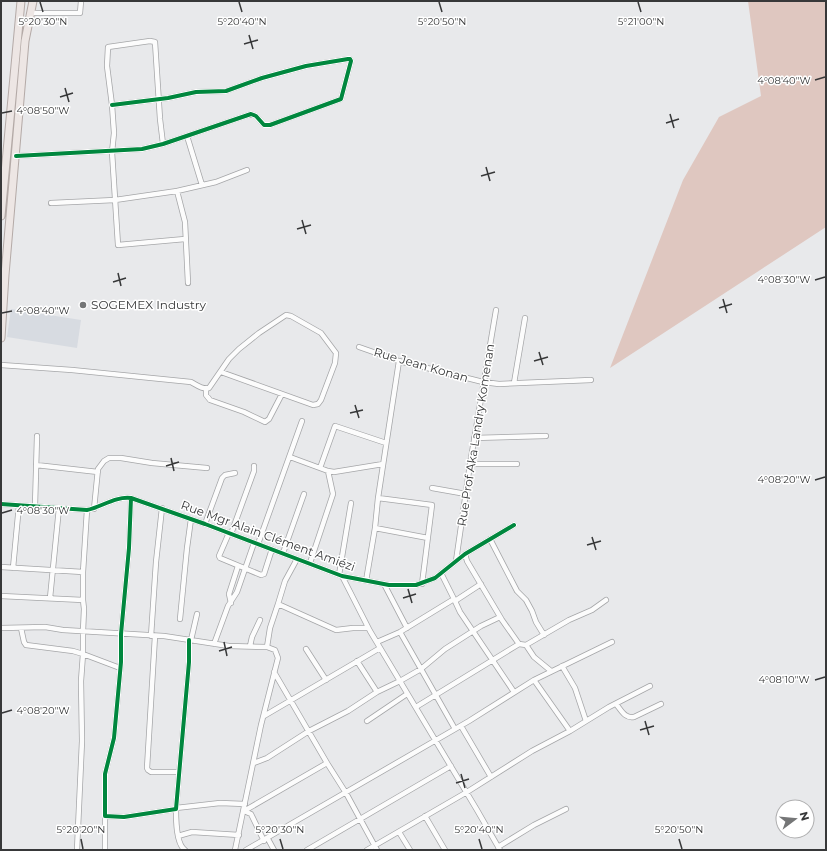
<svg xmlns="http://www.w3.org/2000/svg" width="827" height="851" viewBox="0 0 827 851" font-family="Montserrat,sans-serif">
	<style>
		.built { fill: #d7dbe1 }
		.forest { fill: #dfc7c0 }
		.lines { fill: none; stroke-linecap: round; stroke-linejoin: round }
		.minor-casing { stroke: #a5a6a8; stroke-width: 6 }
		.primary-casing { stroke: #b4aaa7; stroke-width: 9 }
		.minor { stroke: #fcfcfc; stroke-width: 4.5 }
		.primary { stroke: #ede6e4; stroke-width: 7 }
		.cycleway-casing { stroke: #fff; stroke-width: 6 }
		.cycleway { stroke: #00873e; stroke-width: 4 }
		.ticks { fill: none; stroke: #373839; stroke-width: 1.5 }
		.poi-dot { fill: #757677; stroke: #fff; stroke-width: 1.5 }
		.labels { text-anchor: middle; stroke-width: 3; stroke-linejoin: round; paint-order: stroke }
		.poi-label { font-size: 12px; fill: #373839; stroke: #fff; text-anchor: start }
		.street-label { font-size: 12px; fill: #373839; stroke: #fff }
		.ticks-label { font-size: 10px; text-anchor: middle; fill: #373839; stroke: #fff; stroke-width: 3; stroke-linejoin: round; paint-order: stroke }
	</style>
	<rect width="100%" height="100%" fill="#e8e9eb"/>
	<path class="built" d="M11,309L81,320L77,348L7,337Z"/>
	<path class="forest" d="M748,1H826V227L610,368L683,180L719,117L761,96Z"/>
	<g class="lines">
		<g class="minor-casing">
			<path id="minor" d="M30,13H80L81,1
				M187,136L202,185
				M163,144L160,119L155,42L150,41L108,47L107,66L112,105L114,133L112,152L118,245L185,239
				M16,156L142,149L163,144L251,114L256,116L264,125H270L341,99L351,61L350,59H348L306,66L262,78L226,91L196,92L168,98L112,105
				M177,191L185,222L188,283
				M51,203L115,200L177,191L216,182L247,170
				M359,347L399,361L483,382L499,384L591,380
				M1,365L72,370L191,382C197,385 202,390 209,388L229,359L239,349L259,333L286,315L291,316L321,333L336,353L335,363L321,400L318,404L313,405L221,372
				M514,383L525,318
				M206,389V395L210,400L244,412L265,422L269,419L282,394
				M474,438L546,436
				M290,457L328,471L334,472L383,464
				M470,464H517
				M36,465L98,472
				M320,468L335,426L386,443
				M432,488L466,494
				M131,498L129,548L121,634V662L114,738L105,774V816L124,817L176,809L189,662V640
				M378,498L432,505L422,584
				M1,504L87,510C101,507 116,496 131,498L205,524L342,576L389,585H416L435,578L465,554L514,525
				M35,506L37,436
				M94,509L98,469L104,461L109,458H121L152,463L207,468
				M205,524L222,478L225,475L235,473
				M375,528L428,538
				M229,533L219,556L220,558L261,575L264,574L272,549
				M231,534L254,471V466
				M490,539L517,591L526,600L532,611L536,622L544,635
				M258,544L302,421
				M283,553L304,494
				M465,554L467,561L502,620L519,644L526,645L569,620L592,610L606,600
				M456,561L470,464L496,310
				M310,563L333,494L328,471
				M1,567L83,572
				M13,568L19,505
				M339,575L351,503
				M342,576L370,631L477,810L500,850
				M366,581L375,528L378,498L399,361
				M384,584L407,628
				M1,596L83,600
				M50,598L59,508
				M454,599L460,612L514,692
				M455,601L481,584
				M231,603L229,594L238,566
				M278,604L285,581L297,559
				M180,619L187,548L191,519
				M1,628L45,627L63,630L164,636L229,646L267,647L275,650L278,658L261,725L235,850
				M21,628L24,642L26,645L73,651L83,654L120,668
				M400,632L455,729
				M151,636L156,562L162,508
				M155,636L147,768L148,770L151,772H179
				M191,640L197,614
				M377,642L400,632L454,599L441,573
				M214,644L228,606L237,592L254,543
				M526,645L534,657L551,671
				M250,646L252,637L260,620
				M267,647L270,628L278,604L336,630L353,628H368
				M306,649L326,680
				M357,661L377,692
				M562,666L575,688L586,721
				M274,672L327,763L346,793L377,850
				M534,680L570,731
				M616,704C621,710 625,719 634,717L661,704
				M416,707L519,644
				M264,716L380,648
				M367,721L407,694
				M461,726L491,777
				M254,763L267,758L309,731L348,711L377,692L400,681L421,669L445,649L481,626L500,617
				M176,808L220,803L245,804
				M176,809C176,820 176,844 185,850
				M244,811L327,763
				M244,811L251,814L264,841
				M105,816V850
				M425,816L445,850
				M399,832L410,850
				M178,836L192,832L239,835
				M268,839L274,850
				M498,847L534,825L566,809
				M77,850L82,741L81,681L83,654V631L84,609L83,600V572L87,510
				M246,850L469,721L534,680L612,642
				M307,850L451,766
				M367,850L467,792L532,751L570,731L609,707L650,686"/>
		</g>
		<g class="primary-casing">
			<path id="primary" d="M1,216L21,1
				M1,338L5,275L25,41L33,1"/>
		</g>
		<use href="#minor" class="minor"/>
		<use href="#primary" class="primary"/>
		<g class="cycleway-casing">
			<path id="cycleway" d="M16,156L142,149L163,144L251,114L256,116L264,125H270L341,99L351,61L350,59H348L306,66L262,78L226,91L196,92L168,98L112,105
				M131,498L129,548L121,634V662L114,738L105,774V816L124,817L176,809L189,662V640
				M1,504L87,510C101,507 116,496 131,498L205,524L342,576L389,585H416L435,578L465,554L514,525"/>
		</g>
		<use href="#cycleway" class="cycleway"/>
	</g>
	<path class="ticks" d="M40,2L43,12M239,2L242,12M439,2L442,12M638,2L641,12M249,35L253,49M244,44L258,40M815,80L825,77M65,88L69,102M60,97L73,93M2,113L12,111M670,114L674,128M666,123L679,119M486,167L490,181M481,176L495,172M302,220L306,234M297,229L311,225M118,273L121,286M815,280L825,277M113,282L126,278M723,299L727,313M719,308L732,304M2,313L12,311M539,352L543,365M534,361L548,357M355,405L359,418M350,413L363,410M171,458L174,471M166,466L179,462M815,480L825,477M2,513L12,510M592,537L596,550M587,545L601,541M408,589L412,603M403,598L416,594M224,642L227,656M219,651L232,647M815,680L825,677M2,713L12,710M645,721L649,735M640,730L654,726M461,774L465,788M456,783L469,779M81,839L83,849M280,839L283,849M479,839L482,849M679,839L682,849"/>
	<circle class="poi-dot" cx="83" cy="305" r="4"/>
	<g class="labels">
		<g class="poi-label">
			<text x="91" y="309">SOGEMEX Industry</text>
		</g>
		<g class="street-label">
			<text transform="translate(421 365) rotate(16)" y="4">Rue Jean Konan</text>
			<text transform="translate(476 435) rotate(-81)" y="4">Rue Prof Aka Landry Komenan</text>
			<text transform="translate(268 536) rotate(20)" y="4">Rue Mgr Alain Clément Amiézi</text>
		</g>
	</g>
	<g class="ticks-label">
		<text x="43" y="25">5°20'30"N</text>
		<text x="242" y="25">5°20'40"N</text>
		<text x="442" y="25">5°20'50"N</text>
		<text x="641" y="25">5°21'00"N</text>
		<text x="784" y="84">4°08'40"W</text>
		<text x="43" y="114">4°08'50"W</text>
		<text x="784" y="283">4°08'30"W</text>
		<text x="43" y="314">4°08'40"W</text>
		<text x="784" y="483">4°08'20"W</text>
		<text x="43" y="514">4°08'30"W</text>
		<text x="784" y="683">4°08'10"W</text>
		<text x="43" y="714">4°08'20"W</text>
		<text x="81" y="833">5°20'20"N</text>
		<text x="280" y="833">5°20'30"N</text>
		<text x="479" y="833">5°20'40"N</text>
		<text x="679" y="833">5°20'50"N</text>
	</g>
	<rect width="827" height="851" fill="none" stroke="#373839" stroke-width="4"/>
	<g transform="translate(795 819) rotate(74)"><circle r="19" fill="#ffffff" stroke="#afafb0"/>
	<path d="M0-3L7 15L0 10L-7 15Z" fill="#757677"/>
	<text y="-6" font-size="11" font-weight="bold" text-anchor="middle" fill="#373839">N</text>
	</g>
</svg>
